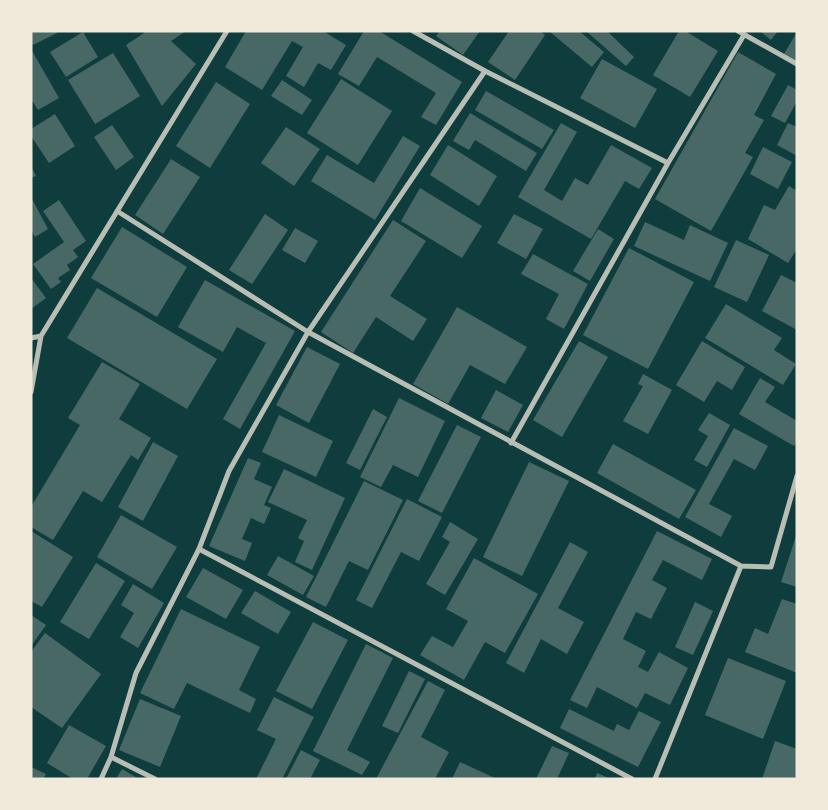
<svg xmlns="http://www.w3.org/2000/svg" width="828" height="810" viewBox="0 0 828 810" font-family="Manrope,sans-serif">
	<style>
		.building { fill: #486865 }
		.lines { fill: none; stroke-linecap: round; stroke-linejoin: round }
		.minor { stroke: #b8beb3; stroke-width: 5 }
	</style>
	<rect width="100%" height="100%" fill="#0f3d3e"/>
	<path class="building" d="M31,31H56L57,33L33,45L31,42Z
		M143,31H186L171,41L196,64L162,106L126,45L144,33Z
		M246,31H323L346,45L331,70L318,63L304,87L286,76L303,47L292,41L262,90L225,67Z
		M364,31H379L462,82L436,125L421,117L436,93L377,57L359,86L338,74Z
		M440,31H480L463,55L436,36Z
		M509,31H540L545,35L515,80L488,62Z
		M549,31H579L604,52L592,67Z
		M586,31H607L634,57L626,66Z
		M679,31H685L718,51L690,97L653,75Z
		M760,31H778L771,40Z
		M83,32L98,57L66,77L50,52Z
		M797,32V61L784,54Z
		M31,49L59,98L38,110L31,99Z
		M738,52L776,74L754,115L764,120L745,153L753,157L711,231L655,199Z
		M113,53L140,96L95,124L68,80Z
		M602,59L657,89L635,128L580,98Z
		M341,79L392,111L358,165L307,133Z
		M282,80L312,100L302,115L271,96Z
		M216,82L250,104L210,168L176,146Z
		M788,85L797,90V101L785,123L771,116Z
		M486,91L554,130L542,149L475,110Z
		M470,113L537,153L526,171L475,140L469,150L453,141Z
		M55,114L75,146L49,163L31,136V129Z
		M561,123L577,132L544,190L562,201L575,178L588,185L611,145L652,168L639,189L625,181L591,239L518,197Z
		M788,123L797,127V156L777,145Z
		M112,125L134,157L116,170L94,137Z
		M286,127L320,149L294,186L261,163Z
		M403,136L420,146L375,220L311,181L327,155L374,183Z
		M448,145L497,176L479,206L430,175Z
		M763,147L792,162L778,189L750,174Z
		M171,159L200,177L163,234L135,215Z
		M31,166L36,176L31,178Z
		M789,186L797,191V249L788,263L748,239L764,205L775,210Z
		M420,188L482,226L462,258L401,221Z
		M31,197L48,229L35,237L31,230Z
		M59,200L86,241L73,250L78,257L67,265L70,270L58,278L61,282L51,289L33,264L64,242L43,211Z
		M265,214L288,230L252,284L229,270Z
		M514,214L543,229L526,259L497,243Z
		M393,220L426,241L390,296L427,319L413,341L376,317L353,353L321,332Z
		M645,222L684,240L690,225L728,243L710,281L634,246Z
		M122,227L187,267L157,317L91,278Z
		M295,228L318,241L305,263L282,250Z
		M598,229L614,239L590,281L573,271Z
		M736,240L769,255L747,302L714,287Z
		M629,248L694,282L648,369L583,335Z
		M533,254L588,284L564,329L546,319L559,294L521,274Z
		M781,275L797,283V330L762,311Z
		M31,278L46,298L31,309Z
		M205,280L295,331L240,429L223,419L266,343L237,327L223,352L178,327Z
		M97,288L217,359L187,409L67,338Z
		M726,304L782,338L774,350L796,364L783,385L705,338Z
		M457,307L527,347L505,384L470,365L448,404L413,384Z
		M579,341L608,357L562,437L533,420Z
		M702,341L745,367L732,390L717,381L704,402L676,385Z
		M307,347L340,364L309,423L276,405Z
		M102,362L140,384L119,419L151,438L138,460L131,455L102,502L83,491L53,540L31,527V507L80,425L68,418Z
		M643,374L672,390L648,434L623,421L643,386L638,384Z
		M760,378L775,387L765,402L797,421V442L794,446L739,414Z
		M496,390L523,405L508,432L481,418Z
		M399,398L445,421L418,477L393,465L381,487L360,477Z
		M373,409L387,417L360,470L346,463Z
		M709,413L730,425L707,467L694,460L708,436L698,430Z
		M279,415L333,441L316,477L262,452Z
		M457,425L481,437L442,513L418,501Z
		M734,428L768,446L755,470L734,459L709,504L732,516L721,537L685,517Z
		M153,442L178,456L143,521L118,507Z
		M613,444L696,490L679,519L597,473Z
		M248,458L261,463L254,479L272,487L264,505L271,508L264,524L251,518L242,539L252,543L245,561L209,546Z
		M529,462L569,481L522,576L483,557Z
		M284,469L345,498L312,570L295,562L304,541L298,538L307,520L268,502Z
		M364,481L403,500L368,570L349,561L326,607L306,597Z
		M407,499L442,517L419,561L401,552L372,608L356,600Z
		M121,515L177,547L152,589L97,557Z
		M450,522L478,539L445,595L426,584L450,542L442,537Z
		M31,531L73,557L42,607L31,601Z
		M657,531L712,559L702,580L663,560L652,580L667,588L651,619L636,612L623,639L646,651L638,667L648,672L659,652L688,668L670,705L645,693L637,708L597,687L587,708L570,700Z
		M797,533V587L781,582Z
		M570,542L588,552L558,608L584,622L567,654L541,639L524,673L506,663Z
		M278,556L314,576L303,595L267,575Z
		M474,558L538,594L505,653L485,642L464,680L420,655L432,636L453,647L468,621L446,609Z
		M96,563L125,581L89,639L60,622Z
		M203,568L243,590L226,619L186,597Z
		M133,584L164,603L138,648L120,637L134,613L121,605Z
		M255,591L291,612L278,634L241,613Z
		M782,599L797,604V673L745,652L755,628L768,634Z
		M695,602L713,611L693,655L675,647Z
		M181,609L260,647L239,690L256,699L250,713L187,683L174,709L140,693Z
		M31,615L46,625L31,646Z
		M313,622L348,640L312,709L276,691Z
		M45,633L101,674L62,728L31,707V652Z
		M366,644L393,658L347,750L370,762L362,775L313,751Z
		M728,658L786,681L763,739L705,715Z
		M409,671L425,679L398,733L382,726Z
		M428,681L445,690L421,737L449,752L435,779H376Z
		M274,697L314,717L282,779H256L276,739L257,730Z
		M140,699L181,716L160,767L119,750Z
		M569,709L614,731L617,724L629,730L639,711L661,722L638,767L560,728Z
		M69,725L106,746L87,779H73L47,763Z
		M775,741L797,749V779H762Z
		M552,746L569,753L557,779H536Z
		M301,750L320,760L310,779H286Z
		M460,762L497,779H452Z
		M31,767L46,774L43,779H31Z
		M122,769L139,779H116Z
		M597,773L611,779H595Z"/>
	<g class="lines">
		<path class="minor" d="M413,31L485,71L668,163
			M738,31L797,64
			M117,211L308,332L741,566L771,567L797,476
			M31,338L41,336
			M31,392L41,336L227,31
			M511,443L668,163L744,35
			M199,549L632,779
			M111,757L155,779
			M101,779L111,757L136,673L199,549L229,471L308,332L485,71
			M655,779L741,566"/>
	</g>
	<rect width="828" height="810" fill="none" stroke="#f1e9da" stroke-width="65"/>
</svg>
